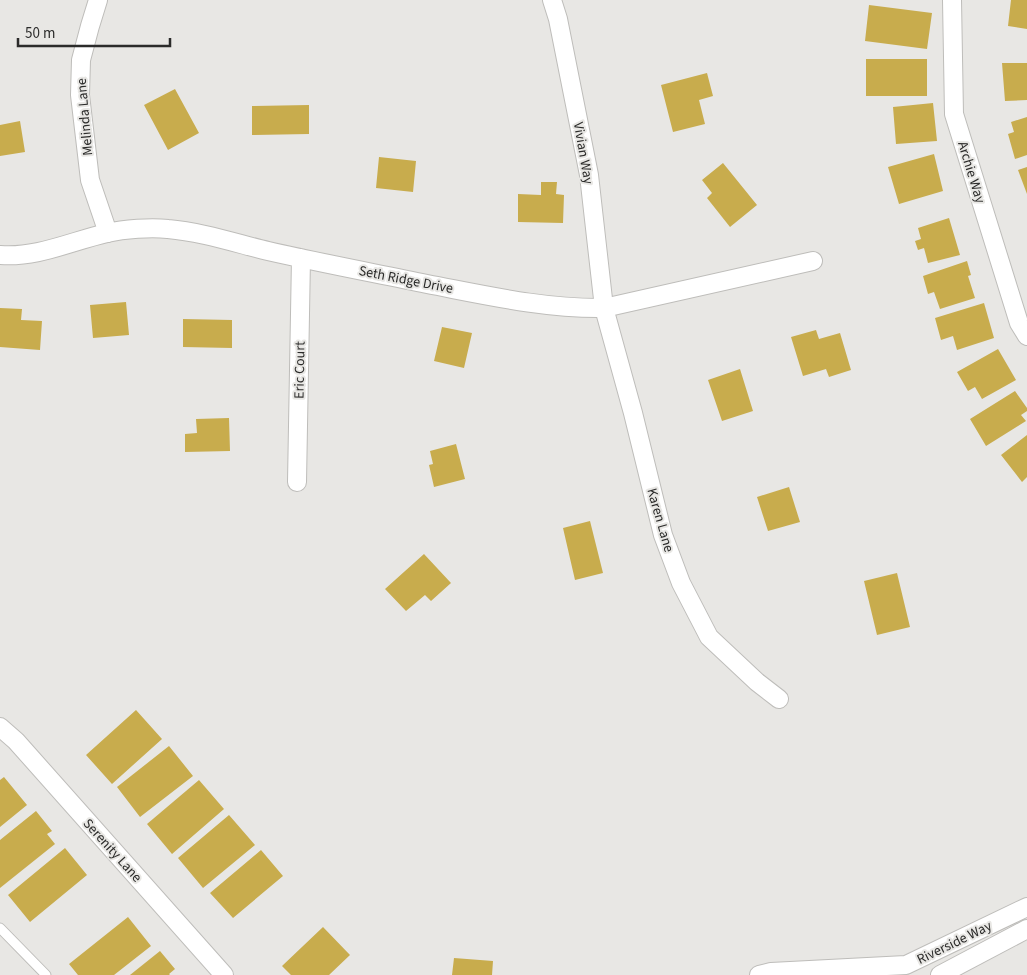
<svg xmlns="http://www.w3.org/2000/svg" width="1027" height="975" viewBox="0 0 1027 975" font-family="'Source Sans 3',sans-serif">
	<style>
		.building { fill: #c8ac4d }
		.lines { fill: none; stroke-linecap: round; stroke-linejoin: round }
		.lane-casing { stroke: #bebdba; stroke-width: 11 }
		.street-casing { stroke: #bebdba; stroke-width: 20 }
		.lane { stroke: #fff; stroke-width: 9 }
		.street { stroke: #fff; stroke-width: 18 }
		.labels { text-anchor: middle; stroke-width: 4; stroke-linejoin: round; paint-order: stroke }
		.street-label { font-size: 14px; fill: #2b2b2a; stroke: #e8e7e4 }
	</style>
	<rect width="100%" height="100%" fill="#e8e7e4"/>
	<path class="building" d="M1011,0H1027V29L1008,26Z
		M869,5L932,13L927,49L865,41Z
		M866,59H927V96H866Z
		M1002,63H1027V100L1005,101Z
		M707,73L713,96L699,100L705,124L673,132L661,85Z
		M175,89L199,133L168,150L144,105Z
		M933,103L937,141L896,144L893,107Z
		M309,105V134L252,135V106Z
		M1027,117V155L1015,159L1008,134L1014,132L1011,122Z
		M20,121L25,152L0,156V125Z
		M934,154L943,191L899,204L888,167Z
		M379,157L416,161L413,192L376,188Z
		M723,163L757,205L730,227L707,198L712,193L702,180Z
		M1027,167V194L1018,170Z
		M541,182H557L556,194L564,195L563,223L518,222V194L541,195Z
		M949,218L960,255L928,263L924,248L918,250L915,241L921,239L918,228Z
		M967,261L971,275L968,276L975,298L940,309L934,292L928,294L923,276Z
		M126,302L129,335L93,338L90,305Z
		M984,303L994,338L957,350L953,336L941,340L935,318Z
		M0,308L22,309L21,320L42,321L40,350L0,347Z
		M183,319L232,320V348L183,347Z
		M442,327L472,333L464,368L434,361Z
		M816,330L819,339L840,333L851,370L829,377L826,369L803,376L791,337Z
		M998,349L1016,380L982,399L975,387L968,391L957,372Z
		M740,369L753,411L722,421L708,380Z
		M1015,391L1027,408V411L1021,415L1026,421L986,446L970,419Z
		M229,418L230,451L185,452V434L197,433L196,419Z
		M1027,435V477L1022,482L1001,455Z
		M456,444L465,479L434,487L429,465L433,464L430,451Z
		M789,487L800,522L768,531L757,497Z
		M590,521L603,573L575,580L563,528Z
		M424,554L451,583L431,601L425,595L406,611L385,589Z
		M897,573L910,627L877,635L864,581Z
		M136,710L162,739L112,784L86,755Z
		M169,746L193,776L140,817L117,787Z
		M4,777L27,805L0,827V780Z
		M199,780L224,809L172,854L147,824Z
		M36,811L52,831L47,834L55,844L0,888V840Z
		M229,815L255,845L203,888L178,858Z
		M65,848L87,875L30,922L8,895Z
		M261,850L283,876L233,918L210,893Z
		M128,917L151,946L114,975H78L69,964Z
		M323,927L350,955L329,975H291L282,966Z
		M160,951L175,969L169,974L170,975H130Z
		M454,958L493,961L492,975H452Z"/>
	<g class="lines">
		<g class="lane-casing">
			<path id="lane" d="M0,928L46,975"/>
		</g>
		<g class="street-casing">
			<path id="street" d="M98,0L90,26L81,60L80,95L90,180L108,233
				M552,0L558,19L589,175L604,308L633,413L663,535L681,583L709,637L757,682L779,699
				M952,0L954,114L1019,323L1027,336
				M0,255C37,258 72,241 107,233C124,229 151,227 168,229C202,232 235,243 268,251C321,263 374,273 427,284C485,295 545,309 604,308L813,261
				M297,482L301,258
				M0,727L16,741L224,975
				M759,975L771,972L906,965L1027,907
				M940,975L1027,929"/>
		</g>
		<use href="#lane" class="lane"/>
		<use href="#street" class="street"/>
	</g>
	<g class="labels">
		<g class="street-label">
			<text transform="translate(84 117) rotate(-95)" y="5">Melinda Lane</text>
			<text transform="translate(584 153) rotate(80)" y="5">Vivian Way</text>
			<text transform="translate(972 172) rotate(73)" y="5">Archie Way</text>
			<text transform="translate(406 279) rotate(11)" y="5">Seth Ridge Drive</text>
			<text transform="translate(299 370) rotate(-89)" y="5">Eric Court</text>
			<text transform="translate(661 520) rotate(74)" y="5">Karen Lane</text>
			<text transform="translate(113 850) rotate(48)" y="5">Serenity Lane</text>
			<text transform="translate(954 942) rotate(-26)" y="5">Riverside Way</text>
		</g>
	</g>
	<path d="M18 38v8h152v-8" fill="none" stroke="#2b2b2a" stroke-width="2.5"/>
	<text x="25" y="38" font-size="15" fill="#2b2b2a" stroke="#e8e7e4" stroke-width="4" paint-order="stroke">50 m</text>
</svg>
